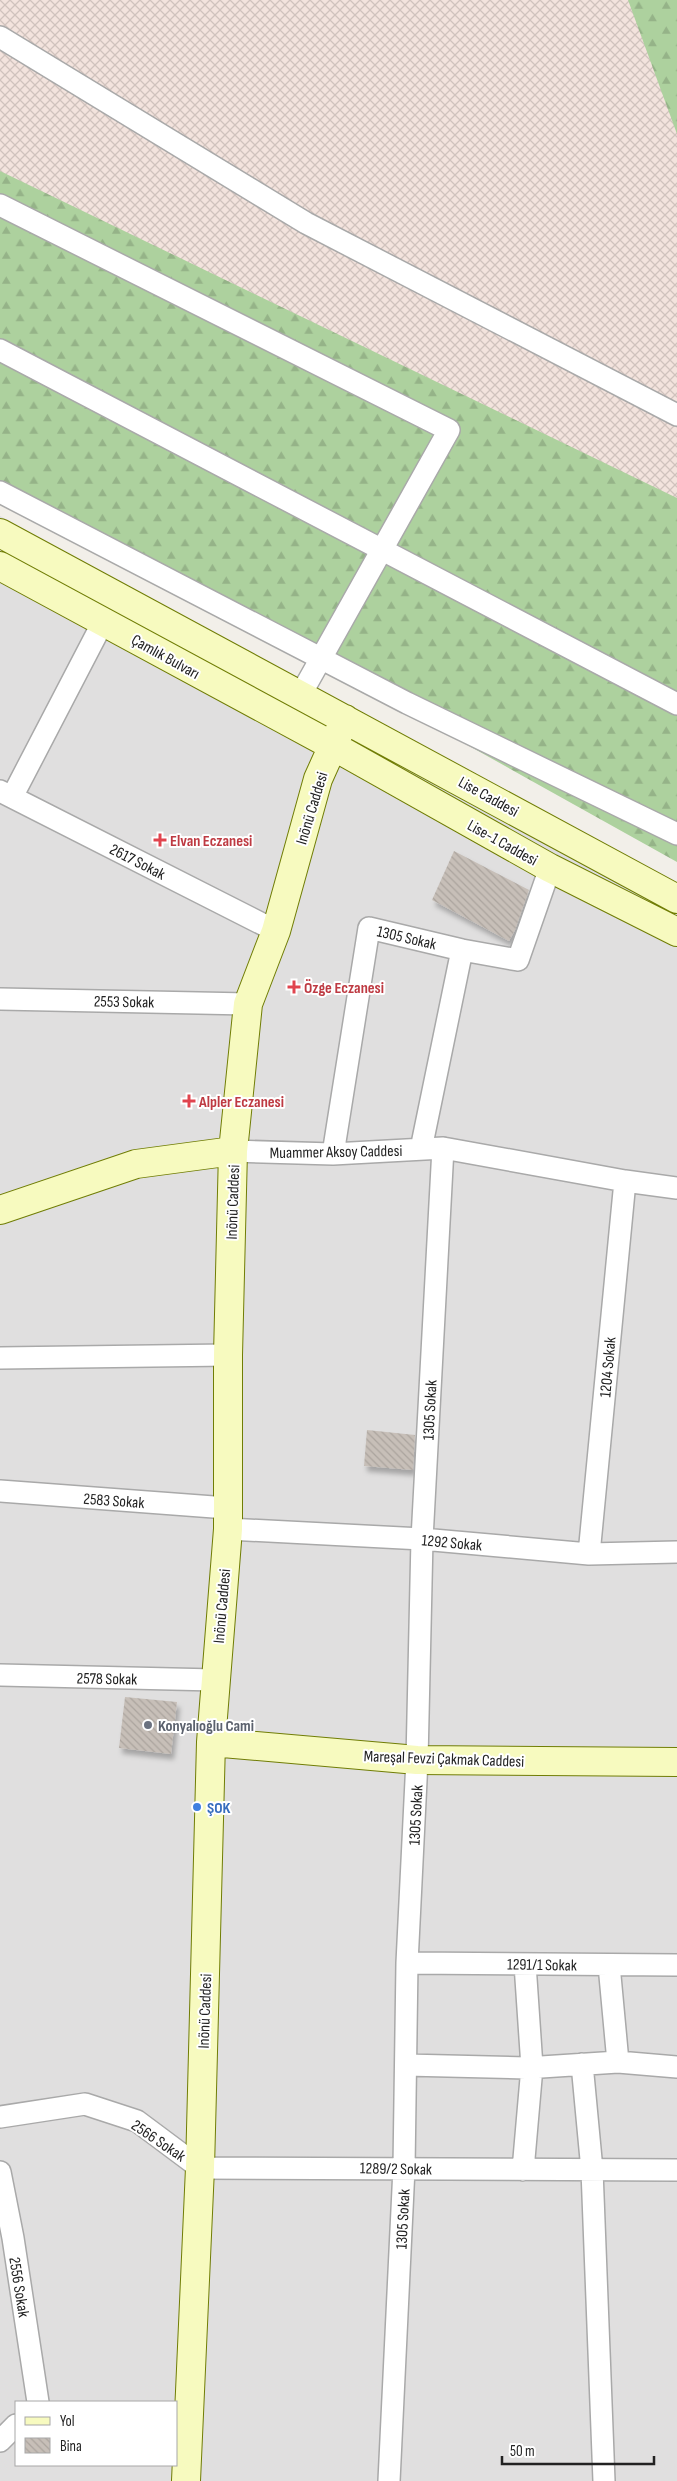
<svg xmlns="http://www.w3.org/2000/svg" width="677" height="2481" viewBox="0 0 677 2481" font-family="'Sofia Sans Condensed',sans-serif">
	<style>
		.residential { fill: #e0dfdf; fill-rule: evenodd }
		.military { fill: url(#military-cross-hatch) }
		.forest { fill: url(#forest-firs) }
		.building { fill: url(#building-back-hatch); filter: url(#shadow) }
		.lines { fill: none; stroke-linecap: round; stroke-linejoin: round }
		.street-casing { stroke: #a9a9a9; stroke-width: 24 }
		.secondary-casing { stroke: #707d05; stroke-width: 30 }
		.street { stroke: #fff; stroke-width: 21 }
		.secondary { stroke: #f7fabf; stroke-width: 28 }
		.health-dot { fill: #e0444e; stroke: #fff; stroke-width: 2 }
		.worship-dot { fill: #6b7280; stroke: #fff; stroke-width: 2 }
		.shop-dot { fill: #3f7fe0; stroke: #fff; stroke-width: 2 }
		.labels { text-anchor: middle; stroke-width: 4; stroke-linejoin: round; paint-order: stroke }
		.street-label { font-size: 16px; fill: #222; stroke: #fff }
		.health-label { font-size: 16px; font-weight: bold; fill: #be3a42; stroke: #fff; text-anchor: start }
		.worship-label { font-size: 16px; font-weight: bold; fill: #5b616d; stroke: #fff; text-anchor: start }
		.shop-label { font-size: 16px; font-weight: bold; fill: #366cbe; stroke: #fff; text-anchor: start }
	</style>
	<defs>
		<pattern id="military-cross-hatch" width="8" height="8" patternUnits="userSpaceOnUse" patternTransform="scale(1.25)"><rect width="8" height="8" fill="#f3e3dd"/><path d="M0 0l8 8M0 8l8-8" fill="none" stroke="#d0c2bd"/></pattern>
		<pattern id="forest-firs" width="22" height="20" patternUnits="userSpaceOnUse" patternTransform="scale(1.25)"><rect width="22" height="20" fill="#add19e"/><path d="M5 1l3.5 6h-7zM16 11l3.5 6h-7z" fill="#95b388"/></pattern>
		<pattern id="building-back-hatch" width="6" height="6" patternUnits="userSpaceOnUse" patternTransform="scale(1.25)"><rect width="6" height="6" fill="#c7bfb8"/><path d="M-1 5l2 2M0 0l6 6M5-1l2 2" fill="none" stroke="#aba49e"/></pattern>
		<filter id="shadow"><feDropShadow dx="3" dy="5.5" stdDeviation="2.5" flood-color="#0004"/></filter>
	</defs>
	<rect width="100%" height="100%" fill="#f2efe9"/>
	<path class="residential" d="M0,516L677,895V2481H0ZM16,2402H176V2465H16Z"/>
	<path class="military" d="M0,0H677V845L416,717L0,505Z"/>
	<path class="forest" d="M628,0H677V134Z
		M0,171L677,498V862L0,484Z"/>
	<path class="building" d="M454,851L529,890L515,930L509,941L432,900Z
		M367,1430L415,1435L413,1470L364,1466Z
		M125,1697L177,1702L171,1754L119,1748Z"/>
	<g class="lines">
		<g class="street-casing">
			<path id="street" d="M0,37L306,223L677,415
				M0,205L449,430L301,694
				M0,350L677,704
				M0,492L407,703L677,834
				M0,791L276,931
				M12,797L103,622
				M0,999L248,1004
				M421,1149L462,950
				M233,1151L333,1154L443,1148L625,1181L677,1188
				M333,1154L369,928L462,950L518,960L550,868
				M0,1358L228,1355
				M0,1491L227,1508
				M228,1529L422,1539L589,1554L677,1552
				M589,1554L625,1181
				M0,1675L215,1680
				M407,1963L677,1965
				M609,1965L618,2062
				M582,2064L592,2170L604,2481
				M406,2065L526,2068L618,2062L677,2067
				M0,2117L85,2104L137,2121L200,2168L677,2170
				M523,2170L532,2067L525,1964
				M0,2172L13,2238L38,2402
				M0,2441L16,2425
				M389,2481L404,2168L407,1963L417,1760L422,1539L443,1148"/>
		</g>
		<g class="secondary-casing">
			<path id="secondary" d="M0,533L677,899
				M0,566L333,746L550,868L677,932
				M0,1210L136,1164L233,1151
				M211,1742L417,1760L677,1762
				M186,2481L200,2168L211,1742L228,1529V1355L233,1151L248,1004L276,931L318,779L345,719"/>
		</g>
		<use href="#street" class="street"/>
		<use href="#secondary" class="secondary"/>
	</g>
	<g class="health-dot">
		<path d="M157.5 832.5h5v5h5v5h-5v5h-5v-5h-5v-5h5z"/>
		<path d="M291.5 979.5h5v5h5v5h-5v5h-5v-5h-5v-5h5z"/>
		<path d="M186.5 1093.5h5v5h5v5h-5v5h-5v-5h-5v-5h5z"/>
	</g>
	<circle class="worship-dot" cx="148" cy="1725" r="5"/>
	<circle class="shop-dot" cx="197" cy="1807" r="5"/>
	<g class="labels">
		<g class="street-label">
			<text transform="translate(166 656) rotate(29)" y="6">Çamlık Bulvarı</text>
			<text transform="translate(489 796) rotate(29)" y="6">Lise Caddesi</text>
			<text transform="translate(311 808) rotate(-73)" y="6">Inönü Caddesi</text>
			<text transform="translate(503 842) rotate(29)" y="6">Lise-1 Caddesi</text>
			<text transform="translate(138 861) rotate(27)" y="6">2617 Sokak</text>
			<text transform="translate(407 937) rotate(13)" y="6">1305 Sokak</text>
			<text transform="translate(124 1001) rotate(1)" y="6">2553 Sokak</text>
			<text transform="translate(336 1151) rotate(-1)" y="6">Muammer Aksoy Caddesi</text>
			<text transform="translate(232 1202) rotate(-88)" y="6">Inönü Caddesi</text>
			<text transform="translate(607 1367) rotate(-85)" y="6">1204 Sokak</text>
			<text transform="translate(429 1410) rotate(-87)" y="6">1305 Sokak</text>
			<text transform="translate(114 1500) rotate(4)" y="6">2583 Sokak</text>
			<text transform="translate(452 1542) rotate(5)" y="6">1292 Sokak</text>
			<text transform="translate(221 1606) rotate(-85)" y="6">Inönü Caddesi</text>
			<text transform="translate(107 1678) rotate(1)" y="6">2578 Sokak</text>
			<text transform="translate(444 1758) rotate(2)" y="6">Mareşal Fevzi Çakmak Caddesi</text>
			<text transform="translate(415 1815) rotate(-87)" y="6">1305 Sokak</text>
			<text transform="translate(542 1964) rotate(1)" y="6">1291/1 Sokak</text>
			<text transform="translate(204 2011) rotate(-88)" y="6">Inönü Caddesi</text>
			<text transform="translate(159 2140) rotate(34)" y="6">2566 Sokak</text>
			<text transform="translate(396 2168) rotate(1)" y="6">1289/2 Sokak</text>
			<text transform="translate(402 2219) rotate(-87)" y="6">1305 Sokak</text>
			<text transform="translate(20 2287) rotate(81)" y="6">2556 Sokak</text>
		</g>
		<g class="health-label">
			<text x="170" y="846">Elvan Eczanesi</text>
			<text x="304" y="993">Özge Eczanesi</text>
			<text x="199" y="1107">Alpler Eczanesi</text>
		</g>
		<g class="worship-label">
			<text x="158" y="1731">Konyalıoğlu Cami</text>
		</g>
		<g class="shop-label">
			<text x="207" y="1813">ŞOK</text>
		</g>
	</g>
	<rect x="15" y="2401" width="162" height="65" fill="#ffffff" stroke="#a7a7a7"/>
	<rect x="25" y="2417" width="25" height="8" fill="#f7fabf" stroke="#a7a7a7"/>
	<text x="60" y="2426" font-size="15" fill="#222222">Yol</text>
	<rect x="25" y="2438" width="25" height="15" fill="url(#building-back-hatch)" stroke="#a7a7a7"/>
	<text x="60" y="2451" font-size="15" fill="#222222">Bina</text>
	<path d="M502 2456v8h152v-8" fill="none" stroke="#222222" stroke-width="2.5"/>
	<text x="510" y="2456" font-size="15" fill="#222222" stroke="#ffffff" stroke-width="4" paint-order="stroke">50 m</text>
</svg>
